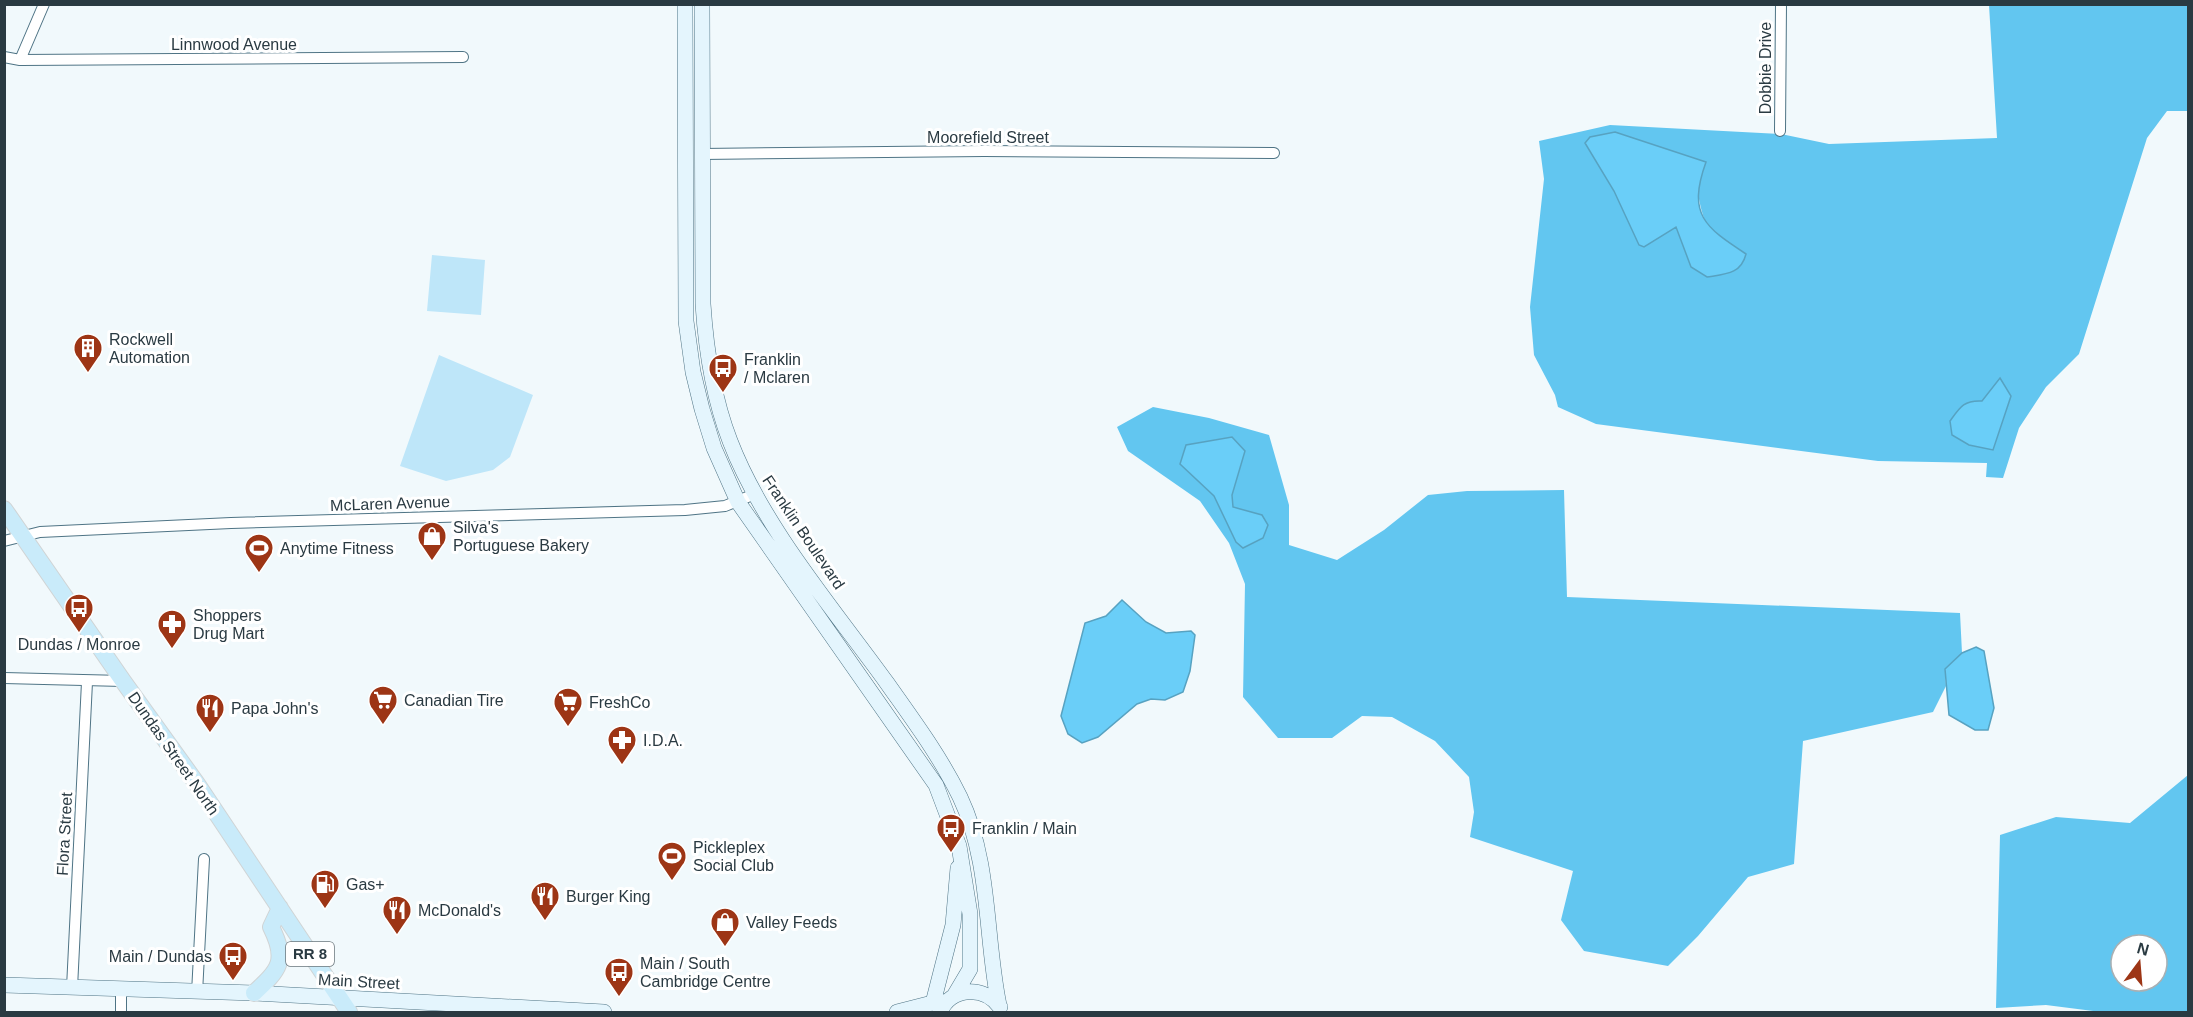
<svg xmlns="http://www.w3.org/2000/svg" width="2193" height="1017" viewBox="0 0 2193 1017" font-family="Arial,sans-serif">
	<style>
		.green { fill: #bee6f9 }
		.forest { fill: #62c6f0; fill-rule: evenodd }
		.water { fill: #6acef8; stroke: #57a2c1; stroke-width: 1.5 }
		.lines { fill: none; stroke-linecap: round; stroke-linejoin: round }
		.minor-casing { stroke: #4f7485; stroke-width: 12 }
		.secondary-casing { stroke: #4f7485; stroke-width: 16 }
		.primary-casing { stroke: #d0d4d5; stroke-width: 18 }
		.minor { stroke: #fff; stroke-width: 10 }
		.secondary { stroke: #e4f5fd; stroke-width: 15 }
		.primary { stroke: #c9ebfa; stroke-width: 16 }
		.labels { text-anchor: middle; stroke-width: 6; stroke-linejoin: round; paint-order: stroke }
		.shield { fill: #fff; stroke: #6a757b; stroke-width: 1.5 }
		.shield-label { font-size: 15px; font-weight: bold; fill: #2a3a42 }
		.street-label { font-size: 16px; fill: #2a3a42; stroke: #fff }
		.poi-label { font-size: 16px; fill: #2a3a42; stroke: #fff; text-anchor: start }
	</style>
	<rect width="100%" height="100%" fill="#f1f9fc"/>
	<path class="green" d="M432,255L485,260L481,315L427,311Z
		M439,355L533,395L510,457L493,470L446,481L400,466Z"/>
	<path class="forest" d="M1989,5H2188V111H2167L2147,138L2079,354L2046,387L2019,428L2003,478L1986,477L1987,463L1878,461L1596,424L1558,407L1555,395L1534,355L1530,307L1544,179L1539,141L1610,125L1781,134L1829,144L1997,138ZM1585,143L1697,187C1704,232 1709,230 1746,254L1691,267L1677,226L1614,191Z
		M1153,407L1209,418L1269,435L1289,505V545L1337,560L1384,530L1428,495L1467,491L1564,490L1567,597L1960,613L1962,653L1945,669L1946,686L1933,712L1803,741L1794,864L1748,877L1698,936L1668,966L1584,951L1561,920L1573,871L1470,837L1474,812L1469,777L1435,741L1392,717L1362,716L1332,738H1278L1243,697L1245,584L1229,543L1200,501L1128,451L1117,427ZM1232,437L1245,451L1232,495L1236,542L1214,496L1180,464L1186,445Z
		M2188,775V1012H2101L2046,1005L1996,1008L2000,835L2056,817L2130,823ZM2121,945H2157V981H2121Z"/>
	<path class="water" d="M1615,132L1706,162C1687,215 1705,227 1746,254C1741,274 1726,274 1707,277L1691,267L1676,227L1644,247L1639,245L1614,191L1585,143L1590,137Z
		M2000,378L2011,396L1993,450L1969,445L1952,435L1950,421C1960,407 1964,400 1982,401Z
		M1232,437L1245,451L1232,495L1233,507L1262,515L1268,525L1263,538L1243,548L1236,542L1214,496L1180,464L1186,445Z
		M1122,600L1146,622L1166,633L1191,631L1195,635L1190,671L1183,692L1165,700L1151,699L1137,704L1098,737L1082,743L1068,734L1061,716L1085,623L1106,616Z
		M1976,647L1984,651L1994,708L1988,730H1975L1949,715L1945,669L1962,653Z"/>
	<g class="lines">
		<g class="minor-casing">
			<path id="minor" d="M4,57L20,60L463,57
				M20,60L44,4
				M1780,131L1781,4
				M702,154L984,151L1274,153
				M4,541L40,532L231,523L685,510L725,506L755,494
				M4,678L123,681
				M72,988L87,682
				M121,990V1012
				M197,993L204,859"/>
		</g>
		<g class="secondary-casing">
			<path id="secondary" d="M685,4L686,321L693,372L702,409L714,448L738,502L936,785L959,846L970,914V969L954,996
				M702,4L703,304C706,350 713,397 730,441C763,527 833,608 887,683C913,720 940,756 960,797C991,862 985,937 999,1005
				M4,985L254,993L604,1012
				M933,1003L953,925L958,868
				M897,1012L940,1001
				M940,1012C951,987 984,985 1000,1007"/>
		</g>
		<g class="primary-casing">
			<path id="primary" d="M4,509L123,681L197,784L349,1012
				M254,993C279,970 288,961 271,927L280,908"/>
		</g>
		<use href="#minor" class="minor"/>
		<use href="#secondary" class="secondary"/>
		<use href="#primary" class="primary"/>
	</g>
	<defs>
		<g id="building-pin" transform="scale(1.5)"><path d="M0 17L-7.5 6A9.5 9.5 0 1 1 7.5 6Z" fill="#9d3515" stroke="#fff"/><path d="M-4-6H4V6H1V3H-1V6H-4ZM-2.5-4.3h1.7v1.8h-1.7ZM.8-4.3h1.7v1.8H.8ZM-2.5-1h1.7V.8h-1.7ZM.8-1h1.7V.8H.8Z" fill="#fff"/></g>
		<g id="bus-pin" transform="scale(1.5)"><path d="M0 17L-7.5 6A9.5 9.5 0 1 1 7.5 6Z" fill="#9d3515" stroke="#fff"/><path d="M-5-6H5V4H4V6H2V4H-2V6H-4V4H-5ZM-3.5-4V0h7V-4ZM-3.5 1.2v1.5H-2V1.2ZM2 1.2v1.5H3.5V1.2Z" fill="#fff"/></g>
		<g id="shop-pin" transform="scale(1.5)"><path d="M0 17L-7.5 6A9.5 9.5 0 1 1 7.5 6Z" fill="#9d3515" stroke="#fff"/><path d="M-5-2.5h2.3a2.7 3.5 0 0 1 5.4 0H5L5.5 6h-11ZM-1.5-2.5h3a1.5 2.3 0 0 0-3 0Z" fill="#fff"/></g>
		<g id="stadium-pin" transform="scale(1.5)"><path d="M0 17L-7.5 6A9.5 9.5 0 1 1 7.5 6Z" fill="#9d3515" stroke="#fff"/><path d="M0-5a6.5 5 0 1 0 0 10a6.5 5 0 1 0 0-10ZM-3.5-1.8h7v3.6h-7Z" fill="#fff"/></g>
		<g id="pharmacy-pin" transform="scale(1.5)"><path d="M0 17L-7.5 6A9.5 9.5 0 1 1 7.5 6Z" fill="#9d3515" stroke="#fff"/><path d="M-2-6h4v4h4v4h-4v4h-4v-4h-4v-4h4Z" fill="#fff"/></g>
		<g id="supermarket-pin" transform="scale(1.5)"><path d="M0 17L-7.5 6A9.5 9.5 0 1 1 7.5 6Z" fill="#9d3515" stroke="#fff"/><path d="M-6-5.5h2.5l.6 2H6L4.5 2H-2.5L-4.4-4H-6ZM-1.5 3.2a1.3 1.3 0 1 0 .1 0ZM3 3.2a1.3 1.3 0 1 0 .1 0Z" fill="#fff"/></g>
		<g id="restaurant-pin" transform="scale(1.5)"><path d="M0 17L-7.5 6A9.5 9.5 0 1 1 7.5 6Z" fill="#9d3515" stroke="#fff"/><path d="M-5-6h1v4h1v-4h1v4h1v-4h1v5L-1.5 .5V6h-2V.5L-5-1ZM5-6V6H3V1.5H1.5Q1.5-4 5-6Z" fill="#fff"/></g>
		<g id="fuel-pin" transform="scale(1.5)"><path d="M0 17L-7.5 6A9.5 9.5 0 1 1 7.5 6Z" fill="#9d3515" stroke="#fff"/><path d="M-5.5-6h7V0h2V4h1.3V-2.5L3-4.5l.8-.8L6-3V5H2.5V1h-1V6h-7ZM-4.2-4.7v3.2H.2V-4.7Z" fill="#fff"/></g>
	</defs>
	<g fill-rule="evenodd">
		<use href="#building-pin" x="88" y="348"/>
		<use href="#bus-pin" x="723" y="368"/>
		<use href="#shop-pin" x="432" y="536"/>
		<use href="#stadium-pin" x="259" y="548"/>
		<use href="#bus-pin" x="79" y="608"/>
		<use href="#pharmacy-pin" x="172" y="624"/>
		<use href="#supermarket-pin" x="383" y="700"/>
		<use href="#supermarket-pin" x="568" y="702"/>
		<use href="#restaurant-pin" x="210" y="708"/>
		<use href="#pharmacy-pin" x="622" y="740"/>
		<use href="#bus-pin" x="951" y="828"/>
		<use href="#stadium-pin" x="672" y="856"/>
		<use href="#fuel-pin" x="325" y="884"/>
		<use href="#restaurant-pin" x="545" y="896"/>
		<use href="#restaurant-pin" x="397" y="910"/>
		<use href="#shop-pin" x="725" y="922"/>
		<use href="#bus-pin" x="233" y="956"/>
		<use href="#bus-pin" x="619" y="972"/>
	</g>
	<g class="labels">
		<rect class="shield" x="286" y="942" width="48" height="24" rx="4.5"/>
		<g class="shield-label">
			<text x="310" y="959">RR 8</text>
		</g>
		<g class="street-label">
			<text x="234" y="50">Linnwood Avenue</text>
			<text transform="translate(1765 68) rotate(-90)" y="6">Dobbie Drive</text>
			<text x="988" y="143">Moorefield Street</text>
			<text transform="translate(390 503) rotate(-2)" y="6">McLaren Avenue</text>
			<text transform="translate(804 532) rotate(56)" y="6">Franklin Boulevard</text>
			<text transform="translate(174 753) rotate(55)" y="6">Dundas Street North</text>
			<text transform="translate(64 834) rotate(-87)" y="6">Flora Street</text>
			<text transform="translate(359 981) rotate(3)" y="6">Main Street</text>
		</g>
		<g class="poi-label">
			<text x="109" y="345">Rockwell<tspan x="109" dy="18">Automation</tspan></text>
			<text x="744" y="365">Franklin<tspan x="744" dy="18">/ Mclaren</tspan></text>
			<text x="453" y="533">Silva's<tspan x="453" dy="18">Portuguese Bakery</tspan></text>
			<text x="280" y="554">Anytime Fitness</text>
			<text x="193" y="621">Shoppers<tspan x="193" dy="18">Drug Mart</tspan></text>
			<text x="79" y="650" text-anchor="middle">Dundas / Monroe</text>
			<text x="404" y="706">Canadian Tire</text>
			<text x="589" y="708">FreshCo</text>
			<text x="231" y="714">Papa John's</text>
			<text x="643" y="746">I.D.A.</text>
			<text x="972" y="834">Franklin / Main</text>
			<text x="693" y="853">Pickleplex<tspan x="693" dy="18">Social Club</tspan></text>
			<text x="346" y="890">Gas+</text>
			<text x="566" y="902">Burger King</text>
			<text x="418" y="916">McDonald's</text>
			<text x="746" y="928">Valley Feeds</text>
			<text x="212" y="962" text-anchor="end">Main / Dundas</text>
			<text x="640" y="969">Main / South<tspan x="640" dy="18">Cambridge Centre</tspan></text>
		</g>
	</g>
	<rect width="2193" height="1017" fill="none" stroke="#2a3a42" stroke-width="12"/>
	<g transform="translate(2139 963) rotate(16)"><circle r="28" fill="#ffffff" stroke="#aab0b3" stroke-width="1.5"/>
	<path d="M0-4.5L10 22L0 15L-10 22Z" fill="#9d3515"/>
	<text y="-9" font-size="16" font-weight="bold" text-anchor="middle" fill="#2a3a42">N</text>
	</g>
</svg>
